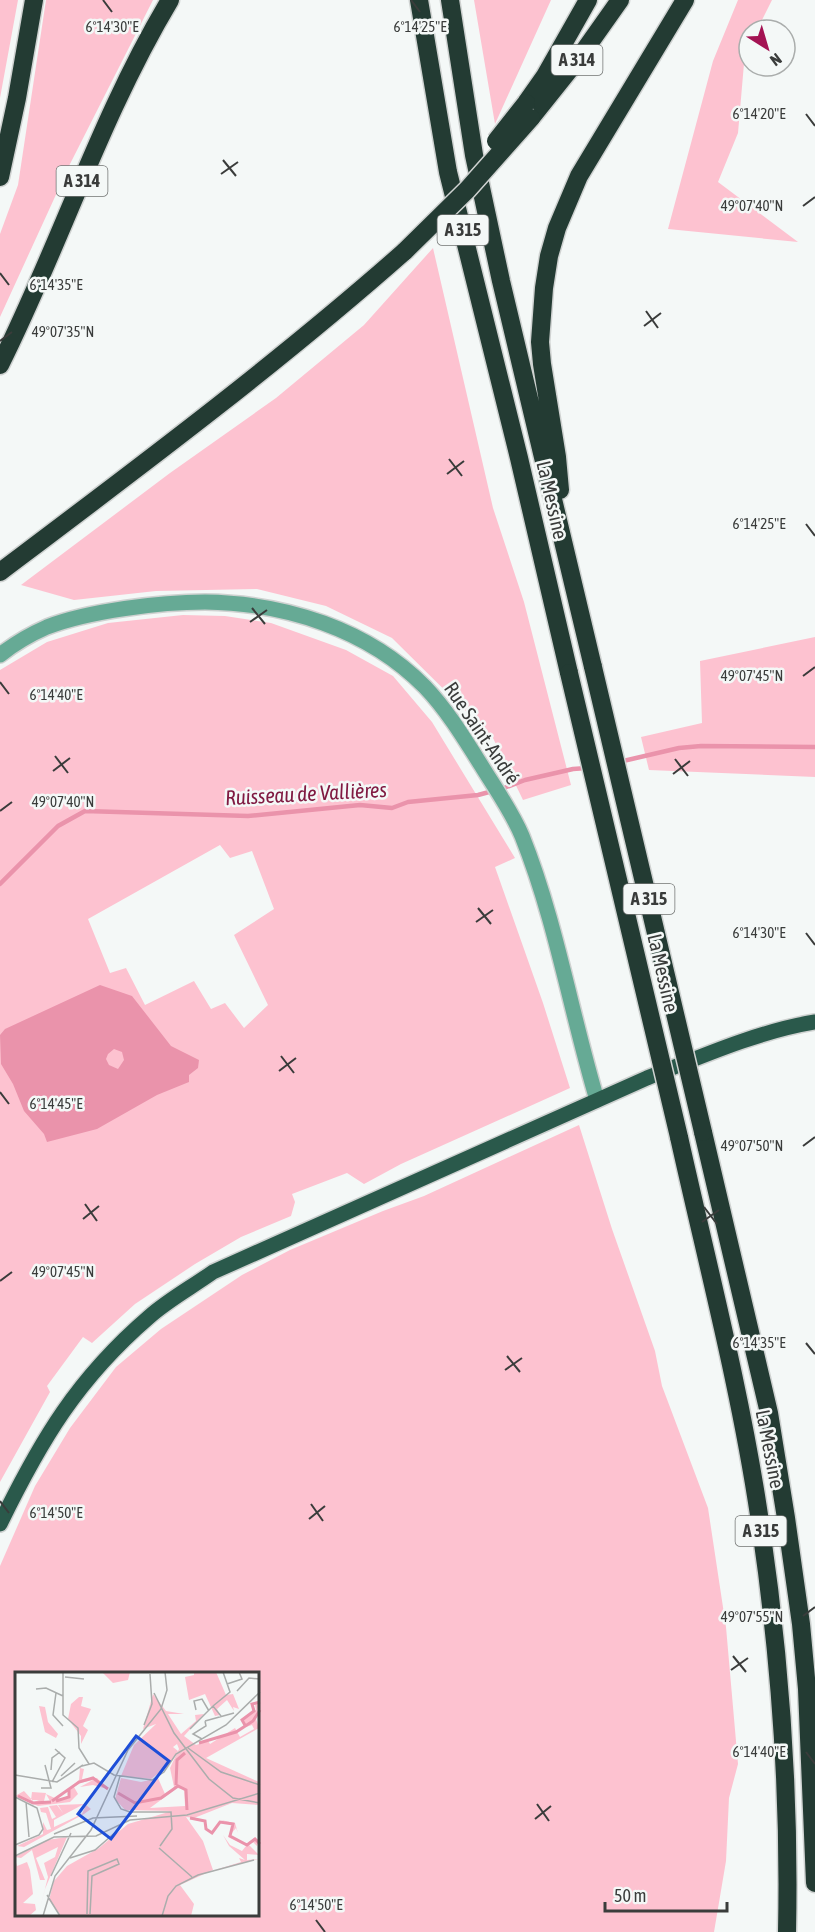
<svg xmlns="http://www.w3.org/2000/svg" width="815" height="1932" viewBox="0 0 815 1932" font-family="'Asap Condensed',sans-serif">
	<style>
		.green { fill: #fdc2d0; fill-rule: evenodd }
		.water { fill: #ea93ab; fill-rule: evenodd }
		.lines { fill: none; stroke-linecap: round; stroke-linejoin: round }
		.stream { stroke: #ea93ab; stroke-width: 4.5 }
		.minor-casing { stroke: #cfd2d1; stroke-width: 18 }
		.major-casing { stroke: #cfd2d1; stroke-width: 18 }
		.highway-casing { stroke: #cfd2d1; stroke-width: 21 }
		.minor { stroke: #66aa95; stroke-width: 15 }
		.major { stroke: #2a594b; stroke-width: 15 }
		.highway { stroke: #233b33; stroke-width: 18 }
		.highway-bridge-casing { stroke: #cfd2d1; stroke-width: 21; stroke-linecap: butt }
		.highway-bridge { stroke: #233b33; stroke-width: 18 }
		.ticks { fill: none; stroke: #3a3c3b; stroke-width: 2 }
		.labels { text-anchor: middle; stroke-width: 5; stroke-linejoin: round; paint-order: stroke }
		.shield { fill: #f4f8f7; stroke: #727473; stroke-width: 1.5 }
		.shield-label { font-size: 18px; font-weight: bold; fill: #3a3c3b }
		.street-label { font-size: 20px; fill: #3a3c3b; stroke: #f4f8f7 }
		.water-label { font-size: 21px; font-style: italic; fill: #801a42; stroke: #f4f8f7 }
		.inset-river { fill: none; stroke: #ea93ab; stroke-width: 3 }
		.inset-road { fill: none; stroke: #aaadac; stroke-width: 1.5 }
		.view { fill: #1d4ed8; fill-opacity: 0.15; stroke: #1d4ed8; stroke-width: 3 }
		.inset-edge { fill: none; stroke: #3a3c3b; stroke-width: 3 }
		.ticks-label { font-size: 15px; text-anchor: middle; fill: #3a3c3b; stroke: #f4f8f7; stroke-width: 5; stroke-linejoin: round; paint-order: stroke }
	</style>
	<rect width="100%" height="100%" fill="#f4f8f7"/>
	<path class="green" d="M0,0H18L0,98Z
		M46,0H153L70,164L0,317V234L18,185Z
		M474,0H551L495,124Z
		M738,0H772L757,30H749V45L745,52L738,133L718,182L798,242L668,229L713,61Z
		M433,248L493,508L524,602L571,785L523,800L493,738L392,638L326,606L257,589L156,591L74,600L21,585L170,473L276,398L364,325Z
		M183,615L225,616L271,623L346,650L393,676L432,722L515,858L495,867L543,1003L570,1088L401,1164L364,1184L347,1173L292,1194L295,1202L291,1216L241,1237L195,1264L135,1304L92,1343L83,1337L47,1386L50,1392L0,1482V670L47,642L108,623ZM220,845L230,858L252,851L274,909L234,935L268,1005L244,1028L225,1003L211,1009L194,981L145,1005L126,968L110,973L88,919Z
		M815,637V777L649,770L641,737L702,723L700,661Z
		M579,1125L612,1229L655,1351L662,1386L708,1508L726,1627L738,1764L729,1798L726,1861L714,1932H0V1566L35,1486L70,1428L116,1367L161,1329L242,1275L290,1250L383,1211L424,1196ZM16,1674H258V1916H16Z"/>
	<path class="water" d="M100,985L132,996L171,1046L199,1060L198,1068L189,1075V1082L157,1095L97,1129L47,1142L44,1134L24,1111L13,1084L1,1064L0,1035L5,1029ZM114,1049L122,1052L124,1060L118,1069L109,1065L106,1059L108,1054Z"/>
	<g class="lines">
		<path class="stream" d="M619,762L679,748L701,746L815,747
			M0,884L58,826L85,811L248,816L360,805L392,808L408,802L478,795L504,788L525,780L573,769L587,768"/>
		<g class="minor-casing">
			<path id="minor" d="M0,655C14,644 31,634 47,627C88,611 161,602 205,602C285,603 368,629 425,687C447,710 464,738 481,765C495,788 512,812 522,836C556,921 571,1013 597,1100"/>
		</g>
		<g class="major-casing">
			<path id="major" d="M0,1524C41,1440 77,1379 149,1317C168,1300 192,1287 213,1272L647,1078C700,1057 759,1031 815,1022"/>
		</g>
		<g class="highway-casing">
			<path id="highway" d="M419,0L448,172L519,458L569,673
				M450,0L474,155L501,281L593,667
				M526,103L545,76L588,0
				M531,118L579,58L620,0
				M0,177L17,98L34,0
				M0,365C60,245 101,115 170,0
				M560,490L557,457L542,364L540,342L544,288L549,256L557,228L579,176L685,0
				M0,572C138,468 276,365 405,251
				M703,1132L769,1413L786,1518L801,1624L807,1689L815,1883
				M679,1137C707,1263 740,1388 759,1515C780,1654 790,1791 787,1932"/>
		</g>
		<use href="#minor" class="minor"/>
		<use href="#major" class="major"/>
		<use href="#highway" class="highway"/>
		<g class="highway-bridge-casing">
			<path id="highway-bridge" d="M496,141L526,103
				M405,251L467,190L531,118
				M593,667L703,1132
				M569,673L679,1137"/>
		</g>
		<use href="#highway-bridge" class="highway-bridge"/>
	</g>
	<path class="ticks" d="M103,0L112,12M411,0L420,12M806,114L815,126M223,160L236,176M221,174L238,162M803,206L815,197M0,273L9,285M646,311L658,328M644,326L661,313M0,341L12,332M449,459L462,476M447,474L464,461M806,524L815,536M252,608L265,624M250,622L267,610M803,676L815,667M0,682L9,694M55,756L68,773M675,759L688,776M53,771L70,758M673,774L690,761M0,811L12,802M478,908L491,924M476,922L493,910M806,933L815,945M281,1056L294,1073M279,1071L296,1058M0,1092L9,1104M803,1146L815,1137M85,1204L97,1221M704,1207L717,1224M83,1219L99,1206M702,1222L719,1210M0,1281L12,1272M806,1343L815,1354M507,1356L520,1372M505,1370L522,1358M0,1501L9,1513M311,1504L323,1521M309,1519L325,1506M803,1616L815,1607M733,1656L746,1672M731,1670L748,1658M806,1752L815,1764M537,1804L549,1821M535,1819L551,1806M316,1920L325,1932"/>
	<g class="labels">
		<g class="shield">
			<rect x="551.5" y="45" width="51" height="30" rx="4.5"/>
			<rect x="56.5" y="166" width="51" height="30" rx="4.5"/>
			<rect x="437.5" y="215" width="51" height="30" rx="4.5"/>
			<rect x="623.5" y="884" width="51" height="30" rx="4.5"/>
			<rect x="735.5" y="1516" width="51" height="30" rx="4.5"/>
		</g>
		<g class="shield-label">
			<text x="577" y="66">A 314</text>
			<text x="82" y="187">A 314</text>
			<text x="463" y="236">A 315</text>
			<text x="649" y="905">A 315</text>
			<text x="761" y="1537">A 315</text>
		</g>
		<g class="street-label">
			<text transform="translate(552 500) rotate(77)" y="7">La Messine</text>
			<text transform="translate(482 733) rotate(56)" y="7">Rue Saint-André</text>
			<text transform="translate(663 973) rotate(77)" y="7">La Messine</text>
			<text transform="translate(770 1449) rotate(79)" y="7">La Messine</text>
		</g>
		<g class="water-label">
			<text transform="translate(306 794) rotate(-3)" y="7">Ruisseau de Vallières</text>
		</g>
	</g>
	<g transform="translate(15 1672)">
		<rect width="244" height="244" fill="#f4f8f7"/>
		<path d="M87,0H115L113,8L98,11ZM179,0H201L211,23L218,22L224,37L218,35L219,39L212,28L202,37L205,43L200,44L190,22L174,28L170,5L179,3ZM138,22L151,39L169,42H153L166,62L181,49L180,43L189,42L169,64L181,73L193,69L195,72L220,56L225,65L239,57L237,53L231,55L227,47L241,38L240,32L244,29L241,47L244,56L191,86L244,110V133L217,131L179,146L171,145L188,169L198,198L165,213L179,232L176,244H46L34,228L39,209L52,194L84,176L113,152L157,139L110,138L100,127L106,106L126,110L143,106L150,122L159,115L155,96L164,77L162,72L158,75L163,79L153,94L136,107L106,104L119,73L141,52L128,57ZM162,116L169,117L170,134L135,136ZM64,25H68L66,34L76,37L68,54L73,58L66,72V64L53,47L56,32ZM24,34L30,35L33,50L43,62L41,66L30,60ZM65,96L69,97L67,107L82,106L92,117L78,113L65,115L78,108L65,111L59,115L63,122L55,130L23,134L0,124L9,119L19,130L24,128H16L17,120L31,121L29,129H35L31,122L44,128L53,124V118L64,108ZM69,132L39,148V155L67,142L71,133L76,137L69,142L0,180L9,175L2,174L28,162V150L32,158L36,157L31,141L26,140L25,136L33,135L37,147L41,145L34,134L42,133L48,141L43,133ZM206,148L220,151L223,161L221,156L215,163L221,168L232,172L239,166L244,168L242,174L238,170L233,172L244,183L232,182V188L244,187L200,198L226,190L224,186L230,188L214,174L208,163L215,173L227,179L231,174L213,165L218,153ZM52,165L30,217L23,244L33,205L29,191L40,185L43,175L21,186L30,208H25L17,178L6,186L0,185L32,168ZM0,187L2,194L12,190L15,198L18,222L8,231L20,232L21,238L14,244H0Z" fill="#fdc2d0" fill-rule="evenodd"/>
		<path class="inset-river" d="M231,55L227,48L239,39L237,32L245,30M184,71L221,60L238,49L245,38M161,113L162,88L170,81M103,121L120,131L146,126L163,114L171,118L172,138M3,124L18,131L36,130M37,129L64,110L78,106L93,117M41,129L54,125V118M175,146L190,149L191,157L197,161L205,150L218,152L215,164L232,173L240,167L245,172"/>
		<path class="inset-road" d="M48,0V43L63,56L64,76L74,92M50,5L69,7M212,12L227,7L224,0M21,17L31,16L48,24M222,19L234,6L245,7M41,21L38,43L48,54M139,21L159,61L194,107L218,126L245,131M198,34L215,20L208,0M181,38L179,29L187,27L194,39M190,49L219,41M129,53L137,32L135,2M175,57L198,34L206,44M187,67L178,62L191,54L190,49M173,76L206,100L245,113M67,94L79,91L99,103L137,108L149,100L161,82L211,53L245,20M36,98L37,86L45,80M0,103L42,110L68,93M46,104L60,91M105,104L99,125L106,137L115,140H156L157,157L145,174M37,110L50,86L40,77M26,116H36L30,93M0,125L22,136L28,157L24,163L0,173M11,130L14,165M39,162L78,146L122,144M144,176L177,205M0,184L39,165L81,164L115,148L172,143L245,121M55,186L80,178L103,158M36,204L56,161M32,223L45,244M72,242L73,199L102,187L104,192L77,204L75,242M28,244L40,204L76,158L113,78L146,37L152,18L150,0M86,244H105M147,244L153,224L161,214L183,203L239,188"/>
		<path class="view" d="M121,64L154,89L96,167L63,142Z"/>
		<rect width="244" height="244" class="inset-edge"/>
	</g>
	<g class="ticks-label">
		<text x="112" y="32">6°14'30"E</text>
		<text x="420" y="32">6°14'25"E</text>
		<text x="759" y="119">6°14'20"E</text>
		<text x="752" y="211">49°07'40"N</text>
		<text x="56" y="290">6°14'35"E</text>
		<text x="63" y="337">49°07'35"N</text>
		<text x="759" y="529">6°14'25"E</text>
		<text x="752" y="681">49°07'45"N</text>
		<text x="56" y="700">6°14'40"E</text>
		<text x="63" y="807">49°07'40"N</text>
		<text x="759" y="938">6°14'30"E</text>
		<text x="56" y="1109">6°14'45"E</text>
		<text x="752" y="1151">49°07'50"N</text>
		<text x="63" y="1277">49°07'45"N</text>
		<text x="759" y="1348">6°14'35"E</text>
		<text x="56" y="1518">6°14'50"E</text>
		<text x="752" y="1622">49°07'55"N</text>
		<text x="759" y="1757">6°14'40"E</text>
		<text x="316" y="1910">6°14'50"E</text>
	</g>
	<g transform="translate(767 48) rotate(143)"><circle r="28" fill="#f4f8f7" stroke="#aaadac" stroke-width="1.5"/>
	<path d="M0-4.5L10 22L0 15L-10 22Z" fill="#a41353"/>
	<text y="-9" font-size="16" font-weight="bold" text-anchor="middle" fill="#3a3c3b">N</text>
	</g>
	<path d="M605 1902v9h122v-9" fill="none" stroke="#3a3c3b" stroke-width="3"/>
	<text x="614" y="1902" font-size="18" fill="#3a3c3b" stroke="#f4f8f7" stroke-width="4.5" paint-order="stroke">50 m</text>
</svg>
